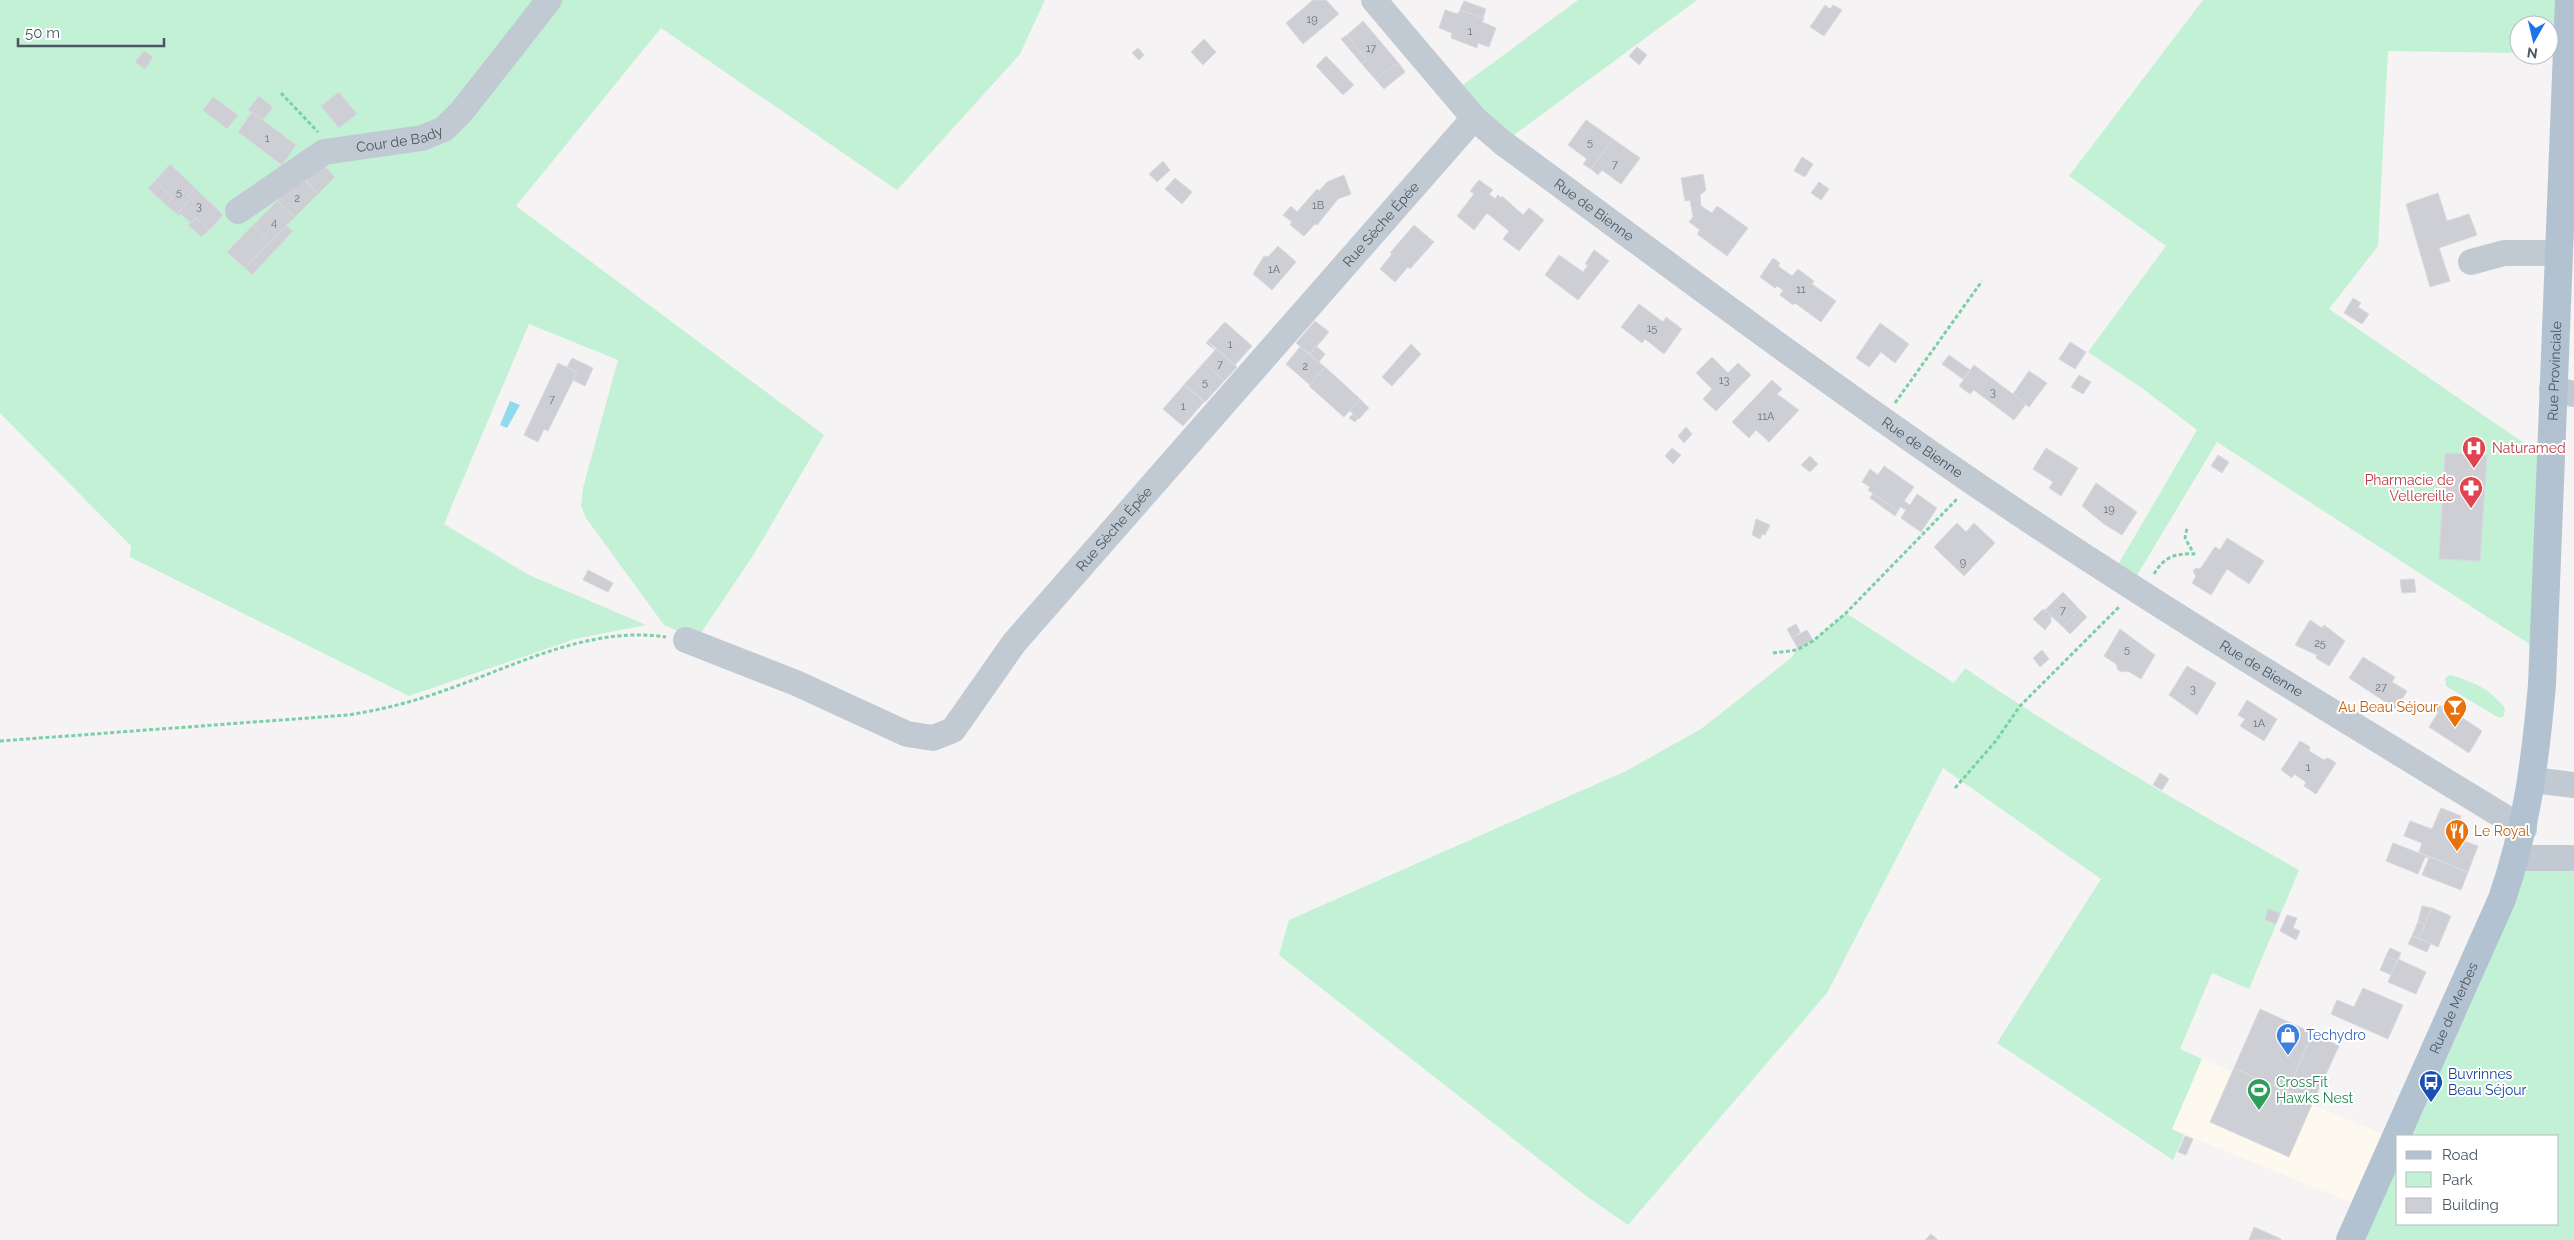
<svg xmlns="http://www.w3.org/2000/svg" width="2574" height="1240" viewBox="0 0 2574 1240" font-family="Raleway,sans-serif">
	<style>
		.commercial { fill: #fdf9ef }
		.green { fill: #c3f1d5; fill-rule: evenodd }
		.water { fill: #90daee }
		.building { fill: #cdcfd5; stroke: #d7d9de }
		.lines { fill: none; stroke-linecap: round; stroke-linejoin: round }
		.path { stroke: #7ad0a6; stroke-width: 3; stroke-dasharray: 4 2.5; stroke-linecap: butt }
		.minor { stroke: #c1cad2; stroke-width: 26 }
		.major { stroke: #b3c2d1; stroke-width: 28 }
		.labels { text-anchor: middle; stroke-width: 4; stroke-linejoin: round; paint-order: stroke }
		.number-label { font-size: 11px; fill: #6b747e }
		.street-label { font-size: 14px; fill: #4a5661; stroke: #fff }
		.health-label { font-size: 14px; fill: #be3a42; stroke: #fff; text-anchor: start }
		.food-label { font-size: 14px; fill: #c56008; stroke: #fff; text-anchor: end }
		.shop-label { font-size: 14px; fill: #366cbe; stroke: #fff; text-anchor: start }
		.transit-label { font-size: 14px; fill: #164399; stroke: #fff; text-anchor: start }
		.leisure-label { font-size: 14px; fill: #27864d; stroke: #fff; text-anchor: start }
	</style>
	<rect width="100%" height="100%" fill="#f5f3f3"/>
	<path class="commercial" d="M2202,1059L2395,1139L2365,1208L2172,1129Z"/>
	<path class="green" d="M0,0H1045L1020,54L897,190L661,28L516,206L824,435L754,554L697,639L664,625L586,518L581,506L583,488L618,360L529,324L444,524L529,575L646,625L575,639L409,696L130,557L131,546L0,413Z
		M1578,0H1697L1503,143L1452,93Z
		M2203,0H2569L2567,53H2549V25H2519V53L2388,51L2378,246L2329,309L2550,461L2543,653L2217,442L2130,587L2112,575L2197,430L2142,388L2088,352L2166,246L2069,176Z
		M1846,613L1954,683L1965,668C2072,742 2186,806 2299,870L2249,989L2212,973L2180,1049L2202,1059L2172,1129L2184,1135L2173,1160L1997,1043L2101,879L1943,768L1827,993L1628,1225L1585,1195L1279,955L1289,920L1626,771L1701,729L1791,658L1797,650L1813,641Z
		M2450,675C2474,682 2489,688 2505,708L2504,716L2501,718L2494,715L2446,686L2445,678Z
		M2516,858H2574V1240H2350ZM2398,1136H2558V1224H2398Z"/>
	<path class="water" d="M510,401L520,405L507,428L500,425Z"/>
	<path class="building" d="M1313,0H1326L1339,14L1303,44L1286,23Z
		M1464,1L1486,9L1483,18L1460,10Z
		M1825,5L1830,9L1833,5L1842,10L1824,36L1810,27Z
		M1445,10L1458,14L1460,10L1484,18L1482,22L1496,28L1489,47L1478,43L1477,48L1451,38L1452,33L1439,28Z
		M1363,21L1401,66L1394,65L1376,80L1362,64L1367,60L1347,35Z
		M1347,35L1367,60L1362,64L1341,39Z
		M1204,39L1216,52L1203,65L1191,52Z
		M1637,47L1647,55L1639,65L1629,56Z
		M1138,48L1144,55L1139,60L1132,53Z
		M144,51L153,57L145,69L135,62Z
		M1326,56L1354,85L1343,95L1316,66Z
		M1394,65L1401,66L1405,72L1384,89L1376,80Z
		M339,92L357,114L339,128L321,106Z
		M259,96L273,107L263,120L248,110Z
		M213,97L238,115L227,129L203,110Z
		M252,112L296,145L282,165L238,132Z
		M1586,120L1613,139L1591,169L1583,164L1587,159L1568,145Z
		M1613,139L1640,158L1621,184L1602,170L1598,175L1591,169Z
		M1802,157L1813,164L1805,177L1794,171Z
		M1163,161L1170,170L1157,182L1149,174Z
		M170,164L195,188L188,196L191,199L177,214L166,205L173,198L155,181Z
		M322,164L335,177L318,194L306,181Z
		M1703,174L1706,190L1700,195L1701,206L1712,213L1717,206L1748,228L1727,256L1697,234L1700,230L1689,222L1693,217L1690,200L1685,201L1681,178Z
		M1344,175L1351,194L1338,199L1317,225L1315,224L1304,236L1290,225L1292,222L1283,215L1291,206L1297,212L1317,189L1319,191L1327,182Z
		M301,177L318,194L295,217L277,201Z
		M1175,178L1192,192L1182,204L1165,189Z
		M1479,180L1493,190L1489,194L1495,199L1498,195L1501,198L1502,196L1523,215L1529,208L1544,220L1519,251L1503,239L1509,231L1487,213L1474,230L1457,216L1474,194L1470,191Z
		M155,181L173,198L166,205L148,188Z
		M1819,182L1829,189L1821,200L1811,193Z
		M195,188L223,215L209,230L195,218L191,223L181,214L178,216L177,214L191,199L188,196Z
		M2438,193L2447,221L2469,214L2477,235L2439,248L2450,281L2430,287L2406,204Z
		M277,201L295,217L270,242L253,225Z
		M195,218L209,230L201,237L188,225Z
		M253,225L270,242L245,268L227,252Z
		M1414,225L1434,242L1410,269L1408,267L1395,282L1380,269L1392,254L1390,253Z
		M286,226L293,231L252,275L245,268Z
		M1278,246L1296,262L1272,290L1253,274L1264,256L1268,257Z
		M1594,250L1609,261L1578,300L1545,275L1559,255L1583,272L1588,265L1585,264Z
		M1773,258L1780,263L1778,266L1792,276L1798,269L1814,281L1812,284L1836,301L1821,322L1795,303L1793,305L1780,295L1783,290L1777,286L1775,288L1760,277Z
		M2353,298L2361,303L2358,307L2369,314L2362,324L2344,313Z
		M1639,304L1663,322L1666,317L1682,329L1664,354L1645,339L1642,343L1621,327Z
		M1315,321L1329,332L1310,354L1296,343Z
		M1225,322L1208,341L1215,350L1206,343Z
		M1225,322L1252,346L1235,365L1208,341Z
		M1880,323L1909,344L1895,363L1881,352L1869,367L1856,358Z
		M2070,342L2086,352L2075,369L2059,359Z
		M1411,344L1421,354L1392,386L1382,377Z
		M1316,346L1325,354L1319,362L1310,354Z
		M1300,347L1325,367L1310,385L1286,364Z
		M1216,349L1237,367L1224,381L1204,363Z
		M1949,355L1970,370L1963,379L1942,364Z
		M1209,357L1185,384L1204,402L1184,385Z
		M1712,357L1728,373L1738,363L1751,375L1716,411L1703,399L1712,389L1696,373Z
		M572,358L593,368L585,386L573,380L577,372L567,367Z
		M558,363L577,372L548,431L544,429L538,442L524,435Z
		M1204,363L1224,381L1205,402L1185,384Z
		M1974,365L2026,404L2014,420L1974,390L1970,394L1959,386Z
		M1325,367L1360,399L1344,417L1309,386Z
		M2029,371L2047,383L2029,407L2013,394Z
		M2079,375L2091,382L2083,394L2071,387Z
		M1772,380L1782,389L1777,394L1799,410L1769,442L1756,430L1749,438L1732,422Z
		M1184,385L1204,402L1183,426L1163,409Z
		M1360,399L1369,408L1359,419L1350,411Z
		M1353,414L1358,418L1355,422L1349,418Z
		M1686,427L1692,434L1684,443L1678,436Z
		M1672,448L1681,455L1673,464L1665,456Z
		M2046,448L2078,468L2061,496L2049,488L2053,482L2033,469Z
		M2445,453L2487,455L2480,561L2439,559Z
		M2218,455L2229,462L2222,473L2211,466Z
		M1810,456L1818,464L1810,472L1801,465Z
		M1884,466L1914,487L1904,501L1910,505L1917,494L1937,508L1921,532L1901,518L1906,510L1900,507L1898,511L1868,490L1870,487L1862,482L1870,469L1878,475Z
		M2096,483L2137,512L2122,535L2104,524L2082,506Z
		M1873,493L1898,511L1895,516L1870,498Z
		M1756,519L1770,525L1765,535L1762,534L1760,539L1752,535Z
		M1957,523L1966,532L1974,523L1995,543L1964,576L1934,547Z
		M2227,538L2264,561L2249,584L2227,569L2211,595L2192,583L2196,576L2193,571L2196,568L2200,569L2215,547L2220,550Z
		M588,570L613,583L608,592L583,580Z
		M2414,579L2416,592L2402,593L2400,580Z
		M2063,592L2080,610L2063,627L2045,610Z
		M2043,609L2051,615V622L2045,630L2033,619Z
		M2080,610L2087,617L2070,634L2063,627Z
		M2310,620L2322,628L2324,625L2345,641L2329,666L2316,658L2317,655L2295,645Z
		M1796,624L1800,632L1792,638L1787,629Z
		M2120,629L2155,655L2141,679L2128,671L2122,672L2118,670L2116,664L2104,656Z
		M1807,630L1813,640L1798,649L1792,638Z
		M2042,650L2049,659L2040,667L2033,658Z
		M2363,657L2395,677L2392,682L2407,691L2396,709L2349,678Z
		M2187,666L2216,683L2197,715L2169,695Z
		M2247,700L2277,719L2264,741L2240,726L2245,719L2238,715Z
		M2435,703L2442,707L2438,713L2432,709Z
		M2443,705L2482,731L2469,753L2429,727Z
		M2300,741L2310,747L2309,751L2324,760L2328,758L2336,763L2316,794L2304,786L2306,782L2294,774L2292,778L2281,770Z
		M2160,773L2169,779L2162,790L2153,785Z
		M2441,808L2461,816L2456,827L2462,829L2458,839L2478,846L2468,872L2419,852L2422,843L2404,836L2410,821L2432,829Z
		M2393,843L2468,872L2461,890L2422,875L2429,858L2425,857L2418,874L2386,861Z
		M2422,906L2432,908L2425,925L2418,922Z
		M2432,908L2451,916L2438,947L2419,938Z
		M2268,909L2280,913L2276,924L2265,920Z
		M2287,915L2297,918L2293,928L2300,931L2296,940L2280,931Z
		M2418,922L2425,925L2419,938L2412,936Z
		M2412,936L2431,943L2427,952L2408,944Z
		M2390,948L2401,953L2397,961L2386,956Z
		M2386,956L2397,961L2391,975L2380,970Z
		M2398,959L2426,972L2416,994L2388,982Z
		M2363,988L2403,1005L2388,1039L2331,1014L2337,1000L2354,1007Z
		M2260,1009L2313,1033L2287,1092L2234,1068Z
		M2313,1033L2339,1046L2313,1102L2287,1090Z
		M2234,1068L2313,1102L2289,1157L2210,1122Z
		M2185,1136L2193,1139L2186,1155L2178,1152Z
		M2254,1227L2281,1239V1240H2249Z
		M1931,1234L1938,1240H1925Z"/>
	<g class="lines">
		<path class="path" d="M281,93L318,132
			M1895,403L1982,281
			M2154,574C2164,557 2175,553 2194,554L2185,538L2187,528
			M1773,653L1797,650L1813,641L1846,613L1957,499
			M0,741L348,715C379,710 409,703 440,692C511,668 588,625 666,637
			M1955,788L1995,742L2020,706L2120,606"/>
		<g class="minor">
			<path id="s1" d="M1374,0L1474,118L1503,143C1659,257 1814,374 1974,483C2153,605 2339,716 2524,829"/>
			<path id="s2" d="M238,211L324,152L422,138L444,129L462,111L549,0"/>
			<path d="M2471,262L2504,253H2558"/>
			<path d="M2552,389L2574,394"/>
			<path id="s3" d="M686,640L796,683L907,734L933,738L953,730L1014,643L1474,118"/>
			<path d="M2533,780L2574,785"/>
			<path d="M2516,858H2574"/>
		</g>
		<path class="major" id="s4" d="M2350,1240L2502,899C2527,826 2535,763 2542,685L2569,0"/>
	</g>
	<defs>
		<g id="hospital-pin" transform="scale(1.25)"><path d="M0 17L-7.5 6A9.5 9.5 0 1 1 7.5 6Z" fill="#e0444e" stroke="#fff"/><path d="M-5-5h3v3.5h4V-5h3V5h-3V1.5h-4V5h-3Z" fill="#fff"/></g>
		<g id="pharmacy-pin" transform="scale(1.25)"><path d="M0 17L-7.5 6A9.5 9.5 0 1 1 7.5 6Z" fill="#e0444e" stroke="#fff"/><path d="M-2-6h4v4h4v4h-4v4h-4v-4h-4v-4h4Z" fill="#fff"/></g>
		<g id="bar-pin" transform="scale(1.25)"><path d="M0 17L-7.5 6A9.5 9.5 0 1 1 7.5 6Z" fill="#e8710a" stroke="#fff"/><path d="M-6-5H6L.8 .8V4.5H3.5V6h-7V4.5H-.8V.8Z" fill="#fff"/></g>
		<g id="restaurant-pin" transform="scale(1.25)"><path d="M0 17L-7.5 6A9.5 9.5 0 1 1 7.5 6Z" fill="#e8710a" stroke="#fff"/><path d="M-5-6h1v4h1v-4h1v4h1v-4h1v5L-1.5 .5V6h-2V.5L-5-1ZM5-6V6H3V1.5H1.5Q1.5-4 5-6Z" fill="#fff"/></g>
		<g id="shop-pin" transform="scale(1.25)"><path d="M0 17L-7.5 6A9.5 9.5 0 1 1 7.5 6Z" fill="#3f7fe0" stroke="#fff"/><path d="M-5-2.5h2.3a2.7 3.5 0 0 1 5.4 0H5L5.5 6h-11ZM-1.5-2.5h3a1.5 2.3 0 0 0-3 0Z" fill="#fff"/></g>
		<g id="bus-pin" transform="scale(1.25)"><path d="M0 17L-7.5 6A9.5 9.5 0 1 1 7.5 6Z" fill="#1a4fb4" stroke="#fff"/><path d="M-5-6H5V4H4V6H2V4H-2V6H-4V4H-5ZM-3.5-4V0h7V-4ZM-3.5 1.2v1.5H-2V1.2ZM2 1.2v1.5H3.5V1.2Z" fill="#fff"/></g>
		<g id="stadium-pin" transform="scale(1.25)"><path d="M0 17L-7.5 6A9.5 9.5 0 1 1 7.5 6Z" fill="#2e9e5b" stroke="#fff"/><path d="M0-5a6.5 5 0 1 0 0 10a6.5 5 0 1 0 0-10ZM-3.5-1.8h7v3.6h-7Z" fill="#fff"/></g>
	</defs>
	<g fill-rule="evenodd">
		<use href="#hospital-pin" x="2474" y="448"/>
		<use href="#pharmacy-pin" x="2471" y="488"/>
		<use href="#bar-pin" x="2455" y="707"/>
		<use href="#restaurant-pin" x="2457" y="831"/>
		<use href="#shop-pin" x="2288" y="1035"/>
		<use href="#bus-pin" x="2431" y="1082"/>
		<use href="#stadium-pin" x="2259" y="1090"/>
	</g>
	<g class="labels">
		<g class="number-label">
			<text x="1312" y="23">19</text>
			<text x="1470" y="35">1</text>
			<text x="1371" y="52">17</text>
			<text x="267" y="142">1</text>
			<text x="1590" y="146">5</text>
			<text x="1615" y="168">7</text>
			<text x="179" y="196">5</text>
			<text x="297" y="202">2</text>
			<text x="1318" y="209">1B</text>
			<text x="199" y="210">3</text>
			<text x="274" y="226">4</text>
			<text x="1274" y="273">1A</text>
			<text x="1801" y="293">11</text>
			<text x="1652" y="332">15</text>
			<text x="1230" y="348">1</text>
			<text x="1220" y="368">7</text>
			<text x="1305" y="370">2</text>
			<text x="1724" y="384">13</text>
			<text x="1205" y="386">5</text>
			<text x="1993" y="396">3</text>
			<text x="552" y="403">7</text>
			<text x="1183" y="410">1</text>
			<text x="1766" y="420">11A</text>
			<text x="2109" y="513">19</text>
			<text x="1963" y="566">9</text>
			<text x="2063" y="614">7</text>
			<text x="2320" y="647">25</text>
			<text x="2127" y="653">5</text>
			<text x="2381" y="691">27</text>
			<text x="2193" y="693">3</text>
			<text x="2259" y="727">1A</text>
			<text x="2308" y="771">1</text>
		</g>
		<g class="street-label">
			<text dy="5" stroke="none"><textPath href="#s2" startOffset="181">Cour de Bady</textPath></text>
			<text dy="5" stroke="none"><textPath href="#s1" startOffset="306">Rue de Bienne</textPath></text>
			<text dy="5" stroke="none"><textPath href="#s3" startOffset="951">Rue Sèche Épée</textPath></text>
			<text dy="5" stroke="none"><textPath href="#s4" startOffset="906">Rue Provinciale</textPath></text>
			<text dy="5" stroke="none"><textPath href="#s1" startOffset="711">Rue de Bienne</textPath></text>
			<text dy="5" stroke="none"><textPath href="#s3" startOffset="546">Rue Sèche Épée</textPath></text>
			<text dy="5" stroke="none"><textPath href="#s1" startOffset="1116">Rue de Bienne</textPath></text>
			<text dy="5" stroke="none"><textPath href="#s4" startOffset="254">Rue de Merbes</textPath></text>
		</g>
		<g class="health-label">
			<text x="2492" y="453">Naturamed</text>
			<text x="2454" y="485" text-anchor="end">Pharmacie de<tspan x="2454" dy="16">Vellereille</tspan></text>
		</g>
		<g class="food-label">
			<text x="2438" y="712">Au Beau Séjour</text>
			<text x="2474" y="836" text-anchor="start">Le Royal</text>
		</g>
		<g class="shop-label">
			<text x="2306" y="1040">Techydro</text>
		</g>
		<g class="transit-label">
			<text x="2448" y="1079">Buvrinnes<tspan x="2448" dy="16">Beau Séjour</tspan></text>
		</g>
		<g class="leisure-label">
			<text x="2276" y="1087">CrossFit<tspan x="2276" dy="16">Hawks Nest</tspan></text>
		</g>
	</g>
	<rect x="2396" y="1135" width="162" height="90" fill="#ffffff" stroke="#b7bbc0"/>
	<rect x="2406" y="1151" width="25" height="8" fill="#b3c2d1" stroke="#b7bbc0"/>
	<text x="2442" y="1160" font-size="15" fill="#4a5661">Road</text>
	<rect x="2406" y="1172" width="25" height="15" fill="#c3f1d5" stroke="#b7bbc0"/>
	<text x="2442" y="1185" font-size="15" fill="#4a5661">Park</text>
	<rect x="2406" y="1198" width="25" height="15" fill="#cdcfd5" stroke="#b7bbc0"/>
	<text x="2442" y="1210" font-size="15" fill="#4a5661">Building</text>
	<g transform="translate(2534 40) rotate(188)"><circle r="24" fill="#ffffff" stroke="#b7bbc0"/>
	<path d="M0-4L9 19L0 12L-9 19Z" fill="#1a73e8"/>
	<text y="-8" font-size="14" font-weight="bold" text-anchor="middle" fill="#4a5661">N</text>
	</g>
	<path d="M18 38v8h146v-8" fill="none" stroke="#4a5661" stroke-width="2.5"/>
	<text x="25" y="38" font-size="15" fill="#4a5661" stroke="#ffffff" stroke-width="4" paint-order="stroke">50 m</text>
</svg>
